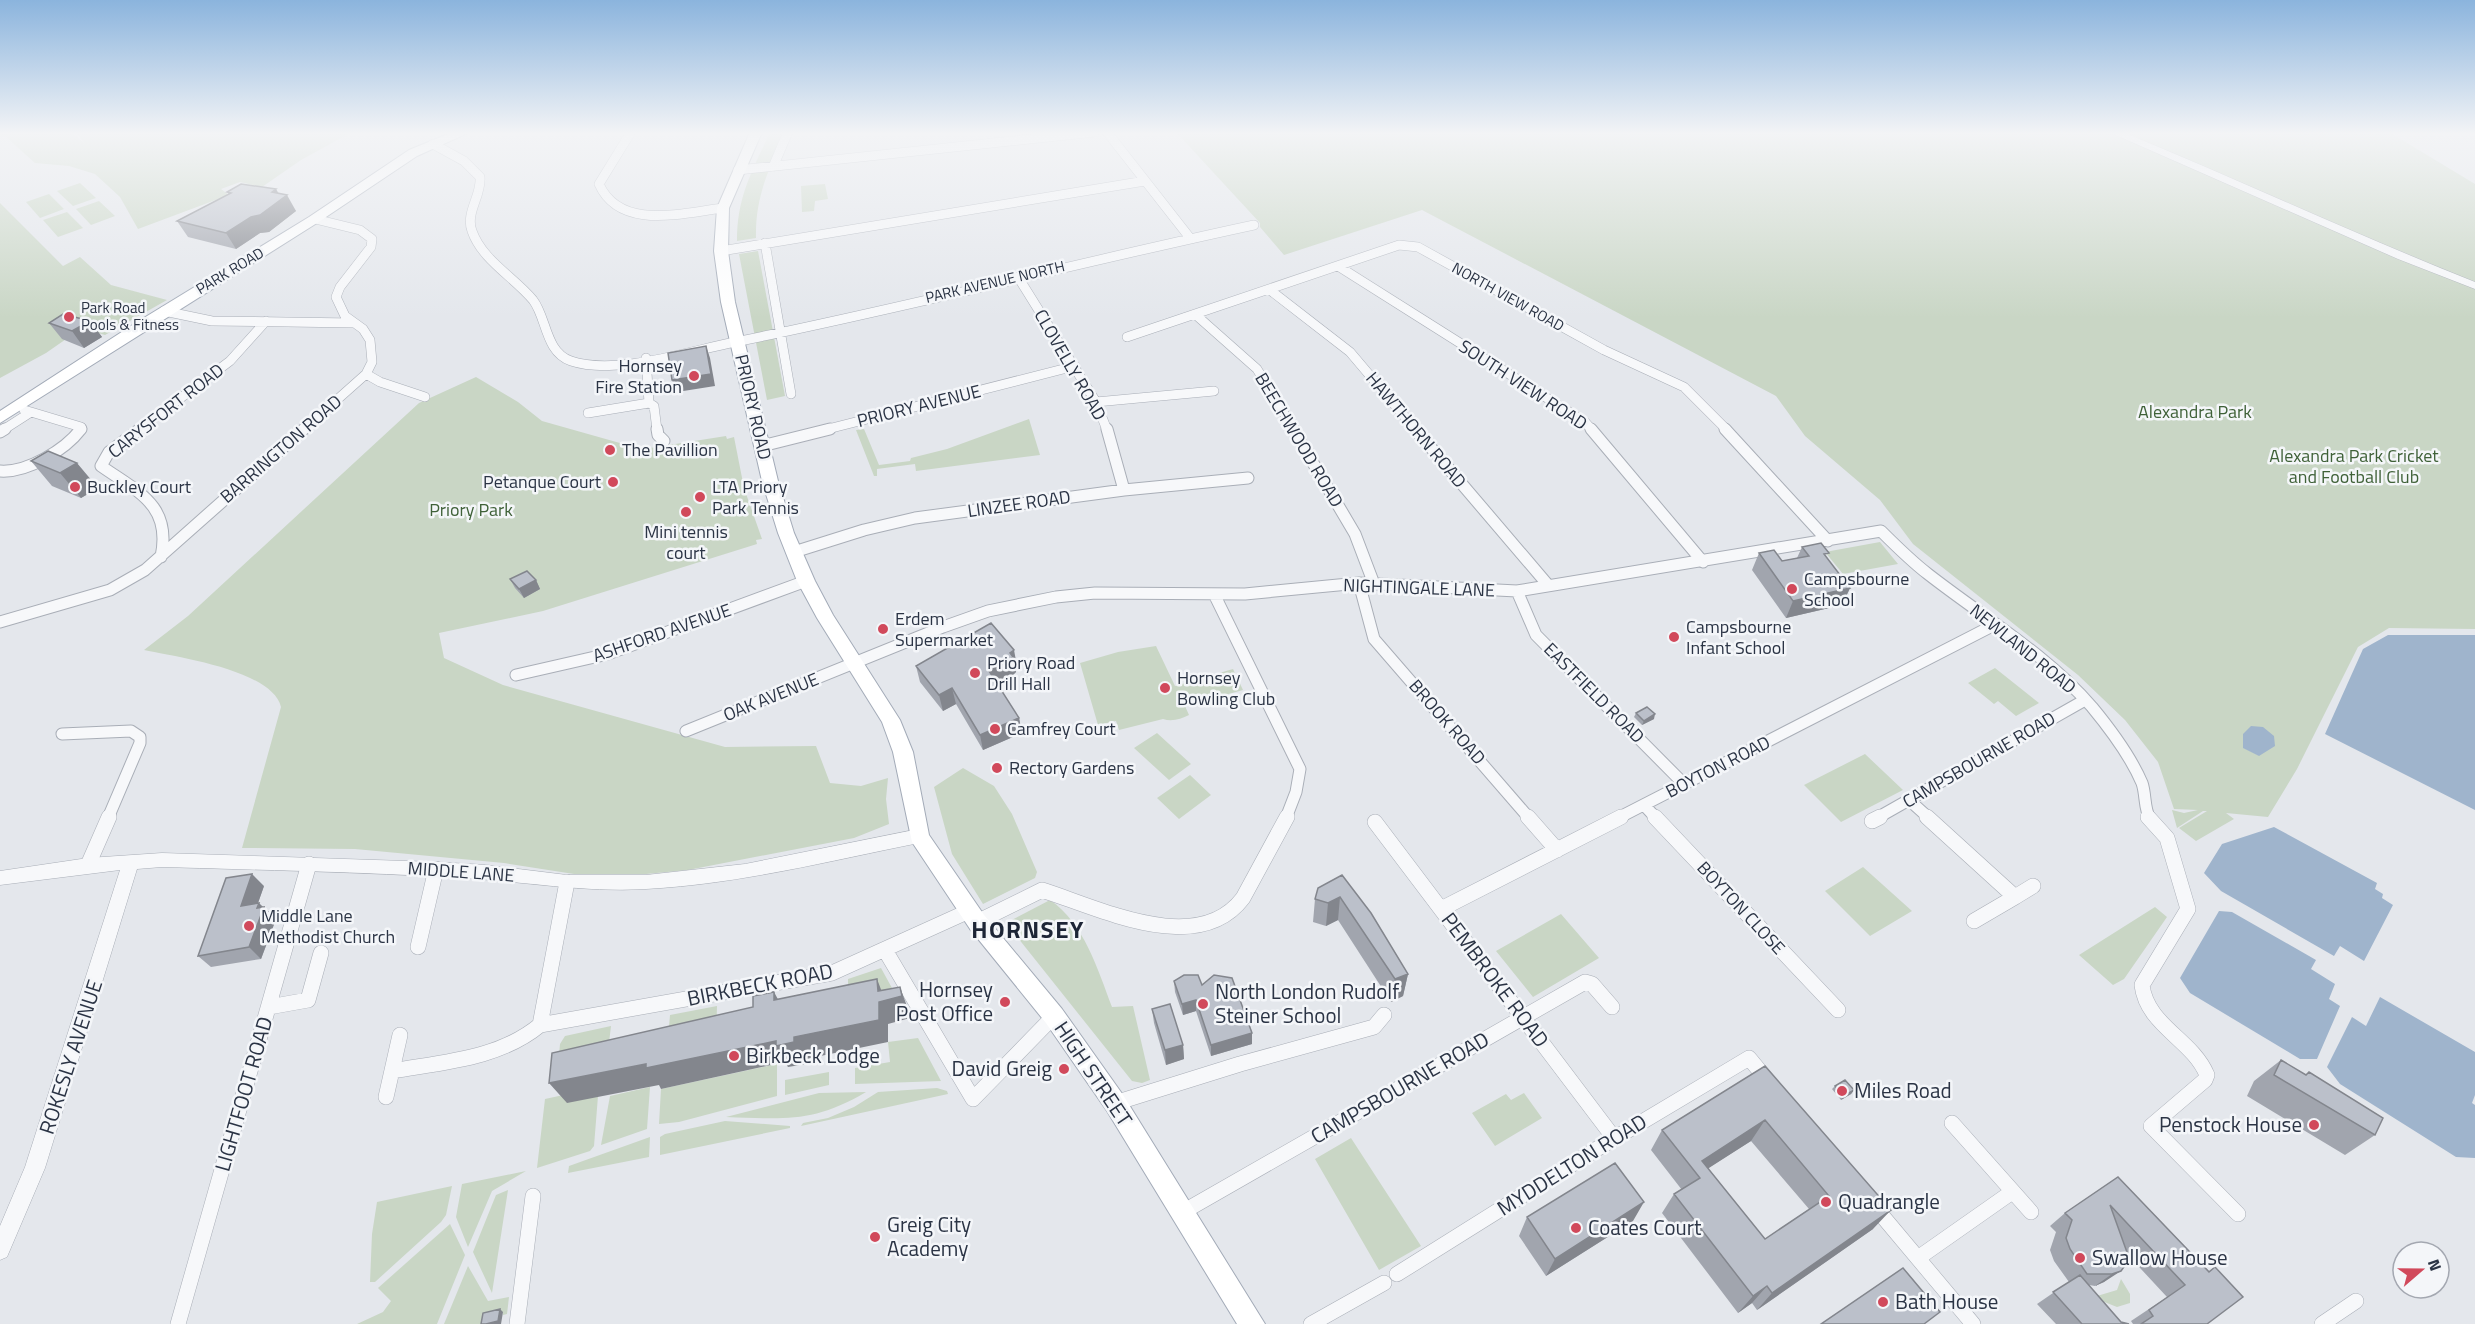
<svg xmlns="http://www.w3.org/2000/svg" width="2475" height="1324" viewBox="0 0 2475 1324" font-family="'Titillium Web',sans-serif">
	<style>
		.green { fill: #c9d6c5 }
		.water { fill: #9fb4cc }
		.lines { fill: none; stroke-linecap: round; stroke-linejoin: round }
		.minor-far2-casing { stroke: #a9aeb7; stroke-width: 10 }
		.minor-far1-casing { stroke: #a9aeb7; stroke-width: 13 }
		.minor-casing { stroke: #a9aeb7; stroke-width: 16 }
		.tertiary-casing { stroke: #a9aeb7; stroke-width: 1 }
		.primary-casing { stroke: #a3abb8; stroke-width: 2 }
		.minor-far2 { stroke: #f7f8fa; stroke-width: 9 }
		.minor-far1 { stroke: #f7f8fa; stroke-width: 11 }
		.minor { stroke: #f7f8fa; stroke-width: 15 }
		.tertiary { fill: #f7f8fa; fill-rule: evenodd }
		.primary { fill: #fff; fill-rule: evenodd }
		.wall { fill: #a1a5ae; fill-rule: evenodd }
		.shaded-wall { fill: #83868d }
		.building { fill: #bbc0ca; stroke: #83868d; stroke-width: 1.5; fill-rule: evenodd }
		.poi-dot { fill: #d1495b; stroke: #f4f6f9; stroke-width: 2 }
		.labels { text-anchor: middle; stroke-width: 5; stroke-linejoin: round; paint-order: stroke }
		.far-street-label { font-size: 15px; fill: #2b3445; stroke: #f4f6f9 }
		.far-poi-label { font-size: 15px; fill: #2b3445; stroke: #f4f6f9; text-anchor: start }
		.street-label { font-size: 18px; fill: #2b3445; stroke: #f4f6f9 }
		.poi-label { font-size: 18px; fill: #2b3445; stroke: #f4f6f9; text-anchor: start }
		.park-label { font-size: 18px; fill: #3f6138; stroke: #f4f6f9 }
		.near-street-label { font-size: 21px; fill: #2b3445; stroke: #f4f6f9 }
		.near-poi-label { font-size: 21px; fill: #2b3445; stroke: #f4f6f9; text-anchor: start }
		.district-label { font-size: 24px; font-weight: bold; letter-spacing: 1.5px; fill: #1d2536; stroke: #f4f6f9 }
	</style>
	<rect width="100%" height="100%" fill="#e4e7ec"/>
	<path class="green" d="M0,132H71L84,143L77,132H352L301,160L262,187L240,182L221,189L229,195L138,229L120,197L95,174L69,166L35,163L5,136L0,137Z
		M770,132H785C769,170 755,196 756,238L737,241C737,196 752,172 770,132Z
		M1176,132H2389L2475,184V629L2389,628L2358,647L2297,769L2268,817L2226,813L2234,819L2196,841L2179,828L2207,811H2203L2177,828L2172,810L2184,813L2198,810L2174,809L2158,762L2125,720L2078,675L1913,544L1880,500L1805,436L1776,396L1422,210L1284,255L1260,227V223Z
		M80,183L96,198L73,206L57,191Z
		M825,184L828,199L815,201L814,211L802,212L801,186Z
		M49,194L64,209L40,218L26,202Z
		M99,201L115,216L91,225L76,209Z
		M0,203L63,266L80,257L111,285L167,300L105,335L82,328L46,353L0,378Z
		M67,212L83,228L58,237L43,220Z
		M758,251L785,396L767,400L739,254Z
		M476,377L518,402L542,421L634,447L650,448L726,436L727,439L734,437L744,488L762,539L756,540L757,544L543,611L439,633L444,658L503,685L725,747L816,746L830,783L861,786L888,778L886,799L889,824L854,838L688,870L646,874H574L504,863L355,849L242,848L281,707C272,670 177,657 144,650L188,616L419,403Z
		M1029,419L1040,455L916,471L915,464L877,469V476H874L856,430L864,429L879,465L910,461L911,458L947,449Z
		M1880,542L1898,564L1843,574L1825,552Z
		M1156,646L1175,686L1233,669L1243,690L1185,706L1189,715C1181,719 1172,722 1163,719L1119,730L1116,721L1098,725L1080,663L1118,652Z
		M1995,668L2039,703L2016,716L1998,701L1994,704L1968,683Z
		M1157,733L1191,764L1169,780L1134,748Z
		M1865,754L1903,790L1841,822L1804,785Z
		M963,768L994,786L1012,814L1037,872L1035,878L983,904L952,854L934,787Z
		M1190,775L1211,795L1179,819L1157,798Z
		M1863,867L1912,911L1870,936L1825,891Z
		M1050,900C1084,923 1098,970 1112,1007L1133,1006L1150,1080L1142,1083L1132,1081L1006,923Z
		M2155,907L2167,917L2124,979L2113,985L2079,955Z
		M1561,914L1599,958L1533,997L1496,951Z
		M881,968L898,999L848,1000V979Z
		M717,1006L716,1040L667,1050L670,1015Z
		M611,1026L608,1051L558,1066L560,1044L565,1036Z
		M918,1038L941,1081L855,1084V1068L890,1062L888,1042Z
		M777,1064V1096L679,1122L659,1124L661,1089Z
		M829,1072V1085L785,1095V1080Z
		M650,1087L647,1129L601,1145L610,1096Z
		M937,1088L947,1091L948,1094L801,1126L803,1123L828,1118L854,1107L878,1092Z
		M866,1092C814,1123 784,1119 726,1117L819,1093Z
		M1524,1093L1542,1118L1495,1146L1472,1113L1506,1094L1511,1100Z
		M568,1094L598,1096L594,1146L590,1151L537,1168L545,1099Z
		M725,1121L790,1126V1128L660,1155V1137L665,1134Z
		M650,1137L649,1157L568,1173L569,1166Z
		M1351,1138L1421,1246L1379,1270L1315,1159Z
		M526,1171L492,1191L468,1247L456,1217L462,1184Z
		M452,1186L446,1215L441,1222L375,1282H370L372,1234L377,1202Z
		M508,1190L492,1293L473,1252L496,1195Z
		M450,1224L465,1255L437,1324H357L383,1312L391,1301L378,1288Z
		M468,1266L488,1301L509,1297L507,1314L503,1315V1312L486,1324H444Z
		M2121,1279L2130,1294V1303L2117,1307L2102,1301L2097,1296L2117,1290Z"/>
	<path class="water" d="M2388,635H2475V810L2325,734L2363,649Z
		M2251,726L2263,727L2274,736L2275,746L2259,756L2243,748V734Z
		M2274,827L2377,883L2375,889L2383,894L2382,898L2393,905L2364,961L2340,946L2334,956L2221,891L2204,873L2222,844Z
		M2219,911L2232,912L2316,960L2311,969L2335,984L2329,999L2340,1006L2317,1059H2300L2190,993L2180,978Z
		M2380,997L2475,1052V1095L2472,1103L2475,1105V1158L2456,1157L2340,1084L2327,1067L2352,1017L2366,1026Z"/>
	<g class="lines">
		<g class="minor-far2-casing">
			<path id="minor-far2" d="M631,132L599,184C620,231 682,213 723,208
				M1107,132L1190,238
				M433,144L464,161L480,177C482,195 465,213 472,231C482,260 514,277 533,300C547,318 545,352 571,361C616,376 689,351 735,342C909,307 1081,262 1254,225
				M773,167L788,132
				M738,170L1095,132
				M765,243L791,394
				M721,251L1145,181
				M1338,266L1585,422L1592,430
				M1018,277L1096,402L1107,430
				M1270,290L1350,352L1416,430
				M164,311L212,321L353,323
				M1196,315L1257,369L1294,430
				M1127,337L1399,245L1418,247L1604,350L1684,387L1727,430
				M646,358L649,403L654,406L657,430
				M366,374L380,382L425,397
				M1096,402L1214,391
				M31,412L81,427V430
				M588,413L649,403
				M3,430L31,412L24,410
				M138,430L230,361L266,321
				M303,430L366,374L372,362L370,340L363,329L345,316L336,297L340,287L371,247L372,239L360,230L315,219
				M824,430L1075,366"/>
		</g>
		<g class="minor-far1-casing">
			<path id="minor-far1" d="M140,429L109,452L101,466C138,492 172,505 161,557
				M657,429L658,435L664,441
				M1107,429L1124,490
				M1293,429L1355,534L1374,584
				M1415,429L1548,585
				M1591,429L1703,562
				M1725,429L1828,541
				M0,432L5,429
				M762,446L830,429
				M0,471C27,473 65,450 81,429
				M794,552L864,530L915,518L1124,490L1248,478
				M1359,583L1374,639L1529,818
				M1517,591L1536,635L1684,784
				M1214,594L1300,769L1296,792L1286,818
				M0,622L110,590L145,570L304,429
				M516,675L608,654L806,581
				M686,731L943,627L988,611L1056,597L1095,593L1245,594L1359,583L1517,591L1881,531C1896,546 1911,561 1928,574C1983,617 2046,654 2092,707C2111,730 2130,755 2142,783C2146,794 2144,810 2150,818
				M62,734L131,731L140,737V743L108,818
				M1909,800L1929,818
				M1644,805L1656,818
				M1618,818L1996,624
				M1877,818L2085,700"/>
		</g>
		<g class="minor-casing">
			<path id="minor" d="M1528,817L1557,850
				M1655,817L1838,1010
				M1927,817L2015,897L1974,921
				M2148,817L2167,838L2188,909L2142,985C2147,1026 2192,1039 2207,1075L2205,1080L2151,1126L2238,1214
				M1872,821L1880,817
				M1375,822L1614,1138
				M88,865L109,817
				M2015,897L2033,886
				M1441,909L1621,817
				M977,922L1042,890C1099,908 1198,958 1243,898L1287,817
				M418,947L436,869
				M885,950L973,1099L1054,1016
				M269,1007L308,1000L321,953
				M540,1025L832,973L969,911
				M392,1071C443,1062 499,1059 540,1025L567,882
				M386,1097L400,1035
				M1115,1103L1240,1064L1374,1027L1384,1015
				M1952,1123L2031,1212
				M1874,1206L1973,1324
				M1181,1213L1585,982L1592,984L1612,1007
				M1918,1258L2012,1192
				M1397,1274L1595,1150L1749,1058L1768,1081
				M178,1324L309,864
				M517,1324L533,1196
				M1311,1324L1384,1283
				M2322,1324L2356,1301"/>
		</g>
		<g class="tertiary-casing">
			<path id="tertiary" d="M2109,132H2123C2241,181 2357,235 2475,282V289L2398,259Z
				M919,829L925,831L927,836L925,841L919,843C829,861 739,884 646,889C584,893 523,881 461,878C362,872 262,870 162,867L137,869L45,1168L7,1257L0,1260V1226L25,1167L120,870L0,885V871L88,858L162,853L436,862L486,865L567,875H646L745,864Z"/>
		</g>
		<g class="primary-casing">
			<path id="primary" d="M453,132H470L417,156L317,223L0,423V411L134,324L309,217L409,150Z
				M750,132H762L729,208L728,251L735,302L778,481L794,533L815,581L833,615L900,720L913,752L929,835L984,915L1062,1009L1123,1095L1265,1324H1237L1107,1111L1046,1023L970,929L912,842L893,752L882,722L817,618L797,581L778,533L762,481L721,302L714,251L717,208Z"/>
		</g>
		<use href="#minor-far2" class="minor-far2"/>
		<use href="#minor-far1" class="minor-far1"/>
		<use href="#minor" class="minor"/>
		<use href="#tertiary" class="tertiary"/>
		<use href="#primary" class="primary"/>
	</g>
	<path class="wall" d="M227,192L278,193L296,211L269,232L260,233L236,249L188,237L177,221L229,194Z
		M90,321L102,337L84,348L62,339L49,323Z
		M31,461L98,488L81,498L52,486Z
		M1802,547L1827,558L1850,588L1842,605L1786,618L1752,570L1759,553L1782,561L1797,558Z
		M510,579L536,580L540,589L524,598L515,588Z
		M916,666H1017L1015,667L1016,672L1012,676L997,684L1019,718L1022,733L983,750L956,704L943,711L920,682Z
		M1636,713L1654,719L1642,725L1634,717Z
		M1342,875L1408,974L1403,996L1391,1002L1338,920L1326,926L1313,922L1315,899Z
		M264,886L258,903L263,907H264L276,919L261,959L211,967L198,956Z
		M1174,981L1202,985L1252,1033V1044L1211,1056L1196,1011L1183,1015L1175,992Z
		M1152,1009L1183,1045L1184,1059L1166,1065L1154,1023Z
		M2281,1060L2306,1075L2375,1135L2345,1155L2247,1096L2254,1081Z
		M1765,1066L1873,1229L1757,1310L1752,1303L1738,1313L1662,1213L1674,1194L1682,1190L1651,1150L1662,1130ZM1751,1141L1809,1209L1765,1239L1708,1168Z
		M1835,1086L1854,1090L1851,1094L1841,1100L1832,1089Z
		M2118,1177L2209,1271L2215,1267L2207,1324H2133L2131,1321L2167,1297L2128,1255L2126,1264L2104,1282L2095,1286L2089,1285L2121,1322L2129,1324H2056L2037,1304L2069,1282L2054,1261L2050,1250L2056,1232L2050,1226L2065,1213Z
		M1527,1217L1633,1221L1546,1276L1519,1236Z"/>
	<path class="shaded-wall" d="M276,189L282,199L287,195L296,211L269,232L260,233L236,249L226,233Z
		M90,321L102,337L84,348L72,331Z
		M706,346L710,358L715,386L677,392L672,380Z
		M77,463L98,488L81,498L60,473Z
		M536,580L540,589L524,598L519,589Z
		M1850,588L1842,605L1786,618L1793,601Z
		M1014,650L1017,666L1015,667L1016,672L1012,676L992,686L989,671L1010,653Z
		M952,688L956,704L943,711L939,695Z
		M1655,714L1654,719L1642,725L1644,721Z
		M1019,718L1022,733L983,750L980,735Z
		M252,874L264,886L253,917L241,906Z
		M1340,897L1338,920L1326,926L1328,903Z
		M259,903L264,908V907L276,919L261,959L249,947Z
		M1408,974L1403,996L1391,1002L1395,979Z
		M877,979L885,1000L900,987L908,1009L910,1018L888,1024V1042L806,1059V1064L788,1067L785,1062L661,1089L659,1085L567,1103L549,1083L646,1064L794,1037L879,1002Z
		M774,992L786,1014L774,1000Z
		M1196,1000V1011L1183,1015L1182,1004Z
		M1252,1033V1044L1211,1056V1045Z
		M1183,1045L1184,1059L1166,1065L1165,1050Z
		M1854,1090L1851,1094L1841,1100L1844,1096Z
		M1765,1120L1751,1141L1698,1175L1702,1161Z
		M1644,1202L1633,1221L1546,1276L1555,1259Z
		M1891,1210L1873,1229L1757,1310L1772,1293Z
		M2121,1271L2104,1282L2095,1286L2112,1274Z
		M1767,1286L1752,1303L1738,1313L1753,1296Z
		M500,1309L503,1312L501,1324H486Z"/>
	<path class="building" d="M241,184L276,189L272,192L287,195L260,215L251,217L226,233L177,221L231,193L227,192Z
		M63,314L90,321L72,331L49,323Z
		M706,346L711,374L672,380L668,353Z
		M48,451L77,463L60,473L31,461Z
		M1821,543L1829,553L1824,554L1850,588L1793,601L1759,553L1774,550L1782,561L1809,556L1802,547Z
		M527,571L536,580L519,589L510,579Z
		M991,623L1014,650L1010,653L1013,657L1009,660L989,671L1019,718L980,735L952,688L939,695L916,666Z
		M1647,707L1655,714L1644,721L1636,713Z
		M252,874L241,906L259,903L257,908L264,907L249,947L198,956L226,878Z
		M1342,875L1371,913L1408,974L1395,979L1340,897L1328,903L1315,899L1318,888Z
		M1184,975H1198L1202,985L1214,975L1232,978L1252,1033L1211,1045L1196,1000L1182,1004L1174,981Z
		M877,979L878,991L900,987L902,996L879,1002V1020L794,1037V1042L776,1046V1041L646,1068V1064L549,1083L552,1053L753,1007V996L774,992V1000Z
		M1170,1004L1183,1045L1165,1050L1152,1009Z
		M2281,1060L2306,1075L2309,1072L2383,1118L2375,1135L2274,1075Z
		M1765,1066L1891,1210L1772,1293L1767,1286L1753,1296L1674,1194L1700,1178L1662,1130ZM1765,1120L1829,1196L1765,1239L1702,1161Z
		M1845,1080L1854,1090L1844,1096L1835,1086Z
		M1615,1163L1644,1202L1555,1259L1527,1217Z
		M2118,1177L2209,1272L2215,1267L2243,1297L2207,1324H2141L2153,1316L2149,1310L2185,1285L2110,1205L2128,1255L2126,1264L2121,1271L2112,1274H2087L2070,1249L2066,1238L2072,1220L2065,1213Z
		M1903,1268L1940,1312L1924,1324H1821Z
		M2080,1275L2121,1322L2129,1324H2082L2053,1292Z
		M500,1309L498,1321L486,1324H481L483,1313Z"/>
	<linearGradient id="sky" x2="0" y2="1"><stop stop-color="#8bb4dd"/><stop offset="0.42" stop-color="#f3f4f6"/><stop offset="1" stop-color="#f3f4f6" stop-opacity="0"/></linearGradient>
	<rect width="2475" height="318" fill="url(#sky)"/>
	<g class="poi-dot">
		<circle cx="69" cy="317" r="6"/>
		<circle cx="694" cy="376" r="6"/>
		<circle cx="610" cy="450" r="6"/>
		<circle cx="613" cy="482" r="6"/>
		<circle cx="75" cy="487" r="6"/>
		<circle cx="700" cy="497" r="6"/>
		<circle cx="686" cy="512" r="6"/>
		<circle cx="1792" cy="589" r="6"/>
		<circle cx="883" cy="629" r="6"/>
		<circle cx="1674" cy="637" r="6"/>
		<circle cx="975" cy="673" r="6"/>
		<circle cx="1165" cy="688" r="6"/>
		<circle cx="995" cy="729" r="6"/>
		<circle cx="997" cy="768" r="6"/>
		<circle cx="249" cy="926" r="6"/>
		<circle cx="1005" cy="1002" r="6"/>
		<circle cx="1203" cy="1004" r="6"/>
		<circle cx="734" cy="1056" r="6"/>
		<circle cx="1064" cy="1069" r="6"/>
		<circle cx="1842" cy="1091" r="6"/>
		<circle cx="2314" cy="1125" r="6"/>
		<circle cx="1826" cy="1202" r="6"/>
		<circle cx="1576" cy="1228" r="6"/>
		<circle cx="875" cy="1237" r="6"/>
		<circle cx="2080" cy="1258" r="6"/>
		<circle cx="1883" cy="1302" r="6"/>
	</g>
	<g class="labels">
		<g class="far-street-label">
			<text transform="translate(230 271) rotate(-31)" y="5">PARK ROAD</text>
			<text transform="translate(995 282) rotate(-13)" y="5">PARK AVENUE NORTH</text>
			<text transform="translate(1508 297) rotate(29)" y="5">NORTH VIEW ROAD</text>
		</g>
		<g class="far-poi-label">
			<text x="81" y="313">Park Road<tspan x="81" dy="17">Pools &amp; Fitness</tspan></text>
		</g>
		<g class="street-label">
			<text transform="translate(1070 365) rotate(60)" y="6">CLOVELLY ROAD</text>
			<text transform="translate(1523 385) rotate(33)" y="6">SOUTH VIEW ROAD</text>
			<text transform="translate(919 406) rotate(-14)" y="6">PRIORY AVENUE</text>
			<text transform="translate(753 407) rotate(77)" y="6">PRIORY ROAD</text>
			<text transform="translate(166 411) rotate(-38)" y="6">CARYSFORT ROAD</text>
			<text transform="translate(1416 430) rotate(50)" y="6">HAWTHORN ROAD</text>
			<text transform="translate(1299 440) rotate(59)" y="6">BEECHWOOD ROAD</text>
			<text transform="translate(281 449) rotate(-41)" y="6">BARRINGTON ROAD</text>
			<text transform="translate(1019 504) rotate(-8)" y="6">LINZEE ROAD</text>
			<text transform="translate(1419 588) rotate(2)" y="6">NIGHTINGALE LANE</text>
			<text transform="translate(662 633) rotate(-19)" y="6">ASHFORD AVENUE</text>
			<text transform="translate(2023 649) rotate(39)" y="6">NEWLAND ROAD</text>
			<text transform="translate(1594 693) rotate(45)" y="6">EASTFIELD ROAD</text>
			<text transform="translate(771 697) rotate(-22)" y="6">OAK AVENUE</text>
			<text transform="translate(1447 722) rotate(49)" y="6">BROOK ROAD</text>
			<text transform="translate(1979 760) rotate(-30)" y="6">CAMPSBOURNE ROAD</text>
			<text transform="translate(1718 767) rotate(-27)" y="6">BOYTON ROAD</text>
			<text transform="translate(461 872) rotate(4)" y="6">MIDDLE LANE</text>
			<text transform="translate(1741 908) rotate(47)" y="6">BOYTON CLOSE</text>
		</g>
		<g class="poi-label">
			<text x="682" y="372" text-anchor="end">Hornsey<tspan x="682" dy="21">Fire Station</tspan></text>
			<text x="622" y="456">The Pavillion</text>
			<text x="601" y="488" text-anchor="end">Petanque Court</text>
			<text x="87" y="493">Buckley Court</text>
			<text x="712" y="493">LTA Priory<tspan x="712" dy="21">Park Tennis</tspan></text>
			<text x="686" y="538" text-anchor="middle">Mini tennis<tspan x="686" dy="21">court</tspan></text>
			<text x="1804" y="585">Campsbourne<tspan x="1804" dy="21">School</tspan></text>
			<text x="895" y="625">Erdem<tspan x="895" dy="21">Supermarket</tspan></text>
			<text x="1686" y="633">Campsbourne<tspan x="1686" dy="21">Infant School</tspan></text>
			<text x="987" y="669">Priory Road<tspan x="987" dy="21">Drill Hall</tspan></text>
			<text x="1177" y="684">Hornsey<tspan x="1177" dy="21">Bowling Club</tspan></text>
			<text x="1007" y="735">Camfrey Court</text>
			<text x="1009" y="774">Rectory Gardens</text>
			<text x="261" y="922">Middle Lane<tspan x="261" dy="21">Methodist Church</tspan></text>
		</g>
		<g class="park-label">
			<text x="2195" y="418">Alexandra Park</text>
			<text x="2354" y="462">Alexandra Park Cricket<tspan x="2354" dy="21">and Football Club</tspan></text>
			<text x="471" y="516">Priory Park</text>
		</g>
		<g class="near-street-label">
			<text transform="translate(1495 980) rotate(53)" y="7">PEMBROKE ROAD</text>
			<text transform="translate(760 985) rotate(-11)" y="7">BIRKBECK ROAD</text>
			<text transform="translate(71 1057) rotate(-72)" y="7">ROKESLY AVENUE</text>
			<text transform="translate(1093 1074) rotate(56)" y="7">HIGH STREET</text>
			<text transform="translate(1400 1088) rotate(-30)" y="7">CAMPSBOURNE ROAD</text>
			<text transform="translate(244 1094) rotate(-74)" y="7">LIGHTFOOT ROAD</text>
			<text transform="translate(1572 1165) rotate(-32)" y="7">MYDDELTON ROAD</text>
		</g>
		<g class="near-poi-label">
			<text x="993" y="997" text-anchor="end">Hornsey<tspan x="993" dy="24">Post Office</tspan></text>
			<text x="1215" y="999">North London Rudolf<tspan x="1215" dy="24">Steiner School</tspan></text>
			<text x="746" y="1063">Birkbeck Lodge</text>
			<text x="1052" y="1076" text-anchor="end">David Greig</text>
			<text x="1854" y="1098">Miles Road</text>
			<text x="2302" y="1132" text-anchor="end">Penstock House</text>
			<text x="1838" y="1209">Quadrangle</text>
			<text x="887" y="1232">Greig City<tspan x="887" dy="24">Academy</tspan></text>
			<text x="1588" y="1235">Coates Court</text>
			<text x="2092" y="1265">Swallow House</text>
			<text x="1895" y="1309">Bath House</text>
		</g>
		<g class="district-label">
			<text x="1028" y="938">HORNSEY</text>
		</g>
	</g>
	<g transform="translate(2421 1270) rotate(70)"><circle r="28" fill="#f4f6f9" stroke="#a4a8b1" stroke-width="1.5"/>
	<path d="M0-4.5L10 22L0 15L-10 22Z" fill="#d1495b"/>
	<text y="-9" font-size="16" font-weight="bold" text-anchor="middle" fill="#2b3445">N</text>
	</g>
</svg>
